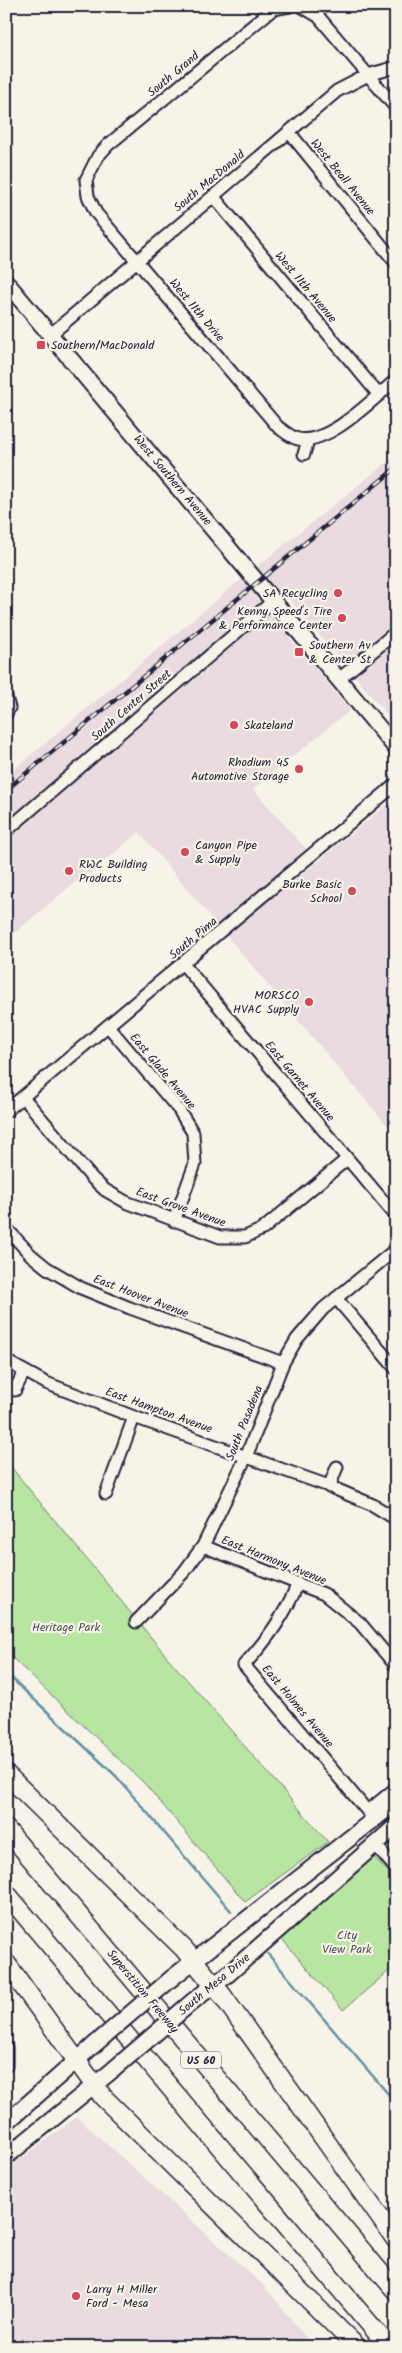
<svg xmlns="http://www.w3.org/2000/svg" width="402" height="2353" viewBox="0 0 402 2353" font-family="Kalam,sans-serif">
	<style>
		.built { fill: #e9dbdf }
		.green { fill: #b9e5a2; stroke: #6e846e }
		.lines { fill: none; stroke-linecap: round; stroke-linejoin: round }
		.stream { stroke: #6090a2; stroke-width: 2.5 }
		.minor-casing { stroke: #22223b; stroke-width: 15 }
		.major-casing { stroke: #22223b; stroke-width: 19 }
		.highway-casing { stroke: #22223b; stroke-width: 21 }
		.minor { stroke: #f7f3e8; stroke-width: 11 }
		.major { stroke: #f7f3e8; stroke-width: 15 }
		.highway { stroke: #f7f3e8; stroke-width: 18 }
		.rail-casing { stroke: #22223b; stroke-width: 4.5 }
		.rail { stroke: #f7f3e8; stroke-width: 2.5; stroke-dasharray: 8; stroke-linecap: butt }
		.major-bridge-casing { stroke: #22223b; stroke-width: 19; stroke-linecap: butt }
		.major-bridge { stroke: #f7f3e8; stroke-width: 15 }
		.poi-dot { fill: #d1495b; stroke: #f7f3e8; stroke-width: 2 }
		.labels { text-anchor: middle; stroke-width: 4.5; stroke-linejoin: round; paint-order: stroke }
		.shield { fill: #f7f3e8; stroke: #62616f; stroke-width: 1 }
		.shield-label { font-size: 11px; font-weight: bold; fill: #22223b }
		.street-label { font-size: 12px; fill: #22223b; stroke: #f7f3e8 }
		.poi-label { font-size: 12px; fill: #22223b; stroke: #f7f3e8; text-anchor: start }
		.park-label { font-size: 12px; fill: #485355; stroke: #f7f3e8 }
	</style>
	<rect width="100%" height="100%" fill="#f7f3e8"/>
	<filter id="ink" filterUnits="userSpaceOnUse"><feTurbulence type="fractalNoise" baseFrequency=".02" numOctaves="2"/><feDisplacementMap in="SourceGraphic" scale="10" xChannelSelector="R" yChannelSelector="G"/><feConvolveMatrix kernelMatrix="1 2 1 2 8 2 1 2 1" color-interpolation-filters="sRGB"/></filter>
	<g filter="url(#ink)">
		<path class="built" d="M396,455V725L284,593L6,826V776L238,582Z
			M269,613L350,710L253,789L306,849L286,865L298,878L396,797V1136L139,832L82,880L80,878L6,940V829L175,696Z
			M77,2117L264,2286L314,2347H6V2170Z"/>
		<path class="green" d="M6,1461L168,1658L328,1842L245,1902L145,1784L6,1652Z
			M373,1856L396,1880V1965L343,2010L281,1938Z"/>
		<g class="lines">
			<path class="stream" d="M6,1673L116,1776L231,1911
				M268,1954L396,2103"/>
			<g class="minor-casing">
				<path id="minor" d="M301,6L318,16L396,108
					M289,132L396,263
					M86,180L88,196L96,213L278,427C284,431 290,437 298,439C329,445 373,399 396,380
					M86,180L98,156L108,145L273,9L290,6
					M213,196L379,395
					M51,334L337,91L368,75L396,67
					M304,454L308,440
					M339,679L396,632
					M6,697L9,708L6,714
					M6,831L273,601
					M183,964L396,1216
					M108,1026L179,1110L193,1133L195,1164L174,1221
					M23,1097L92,1178L105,1190L126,1202L220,1237H245L263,1229L347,1159
					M6,1111L396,784
					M6,1228L31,1255L47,1268L81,1288L130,1308L283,1363
					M336,1298L396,1369
					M6,1361L46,1383L134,1417L326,1485L373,1505L396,1519
					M15,1390L24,1372
					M329,1487L337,1467
					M106,1494L134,1417
					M203,1546L324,1594L360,1623L396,1666
					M298,1583C285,1615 268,1639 244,1665L374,1819
					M136,1622L184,1572L203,1546L246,1457L283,1363L297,1339L323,1309L396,1249
					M368,1811L396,1788
					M375,1844L396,1869
					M6,2047V2066"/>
			</g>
			<g class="major-casing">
				<path id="major" d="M6,282L396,748
					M172,1978L396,1802
					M193,2001L227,1975L396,1826
					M6,2123L94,2045
					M6,2157L114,2069"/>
			</g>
			<g class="highway-casing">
				<path id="highway" d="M6,1774L184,1949L222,1995L396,2240
					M6,1829L396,2291
					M6,1893L389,2347
					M6,1963L103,2097L357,2347"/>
			</g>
			<use href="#minor" class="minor"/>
			<use href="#major" class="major"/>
			<use href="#highway" class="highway"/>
			<g class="rail-casing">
				<path id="rail" d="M6,790L396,468"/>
			</g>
			<use href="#rail" class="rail"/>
			<g class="major-bridge-casing">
				<path id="major-bridge" d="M94,2045L172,1978
					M114,2069L193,2001"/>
			</g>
			<use href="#major-bridge" class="major-bridge"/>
		</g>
	</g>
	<g class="poi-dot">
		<rect x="36" y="340" width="10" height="10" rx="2.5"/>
		<circle cx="338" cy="593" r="5"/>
		<circle cx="342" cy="618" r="5"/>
		<rect x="294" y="647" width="10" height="10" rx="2.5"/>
		<circle cx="234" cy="725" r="5"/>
		<circle cx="299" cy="769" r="5"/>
		<circle cx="185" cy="852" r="5"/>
		<circle cx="69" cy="871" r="5"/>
		<circle cx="352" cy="891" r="5"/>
		<circle cx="309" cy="1002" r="5"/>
		<circle cx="76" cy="2296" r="5"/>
	</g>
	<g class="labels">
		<rect class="shield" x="181" y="2051.5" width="40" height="17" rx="4"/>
		<g class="shield-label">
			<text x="201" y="2064">US 60</text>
		</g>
		<g class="street-label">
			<text transform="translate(173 74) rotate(-40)" y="4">South Grand</text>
			<text transform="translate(343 177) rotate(51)" y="4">West Beall Avenue</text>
			<text transform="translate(209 181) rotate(-40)" y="4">South MacDonald</text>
			<text transform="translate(306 287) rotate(50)" y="4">West 11th Avenue</text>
			<text transform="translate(197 310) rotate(50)" y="4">West 11th Drive</text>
			<text transform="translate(173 480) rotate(50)" y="4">West Southern Avenue</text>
			<text transform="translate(131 705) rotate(-41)" y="4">South Center Street</text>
			<text transform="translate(193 938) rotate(-40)" y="4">South Pima</text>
			<text transform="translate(163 1071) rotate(50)" y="4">East Glade Avenue</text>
			<text transform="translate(300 1081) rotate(50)" y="4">East Garnet Avenue</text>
			<text transform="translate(181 1207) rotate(20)" y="4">East Grove Avenue</text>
			<text transform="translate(141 1296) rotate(21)" y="4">East Hoover Avenue</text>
			<text transform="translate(159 1410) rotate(20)" y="4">East Hampton Avenue</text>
			<text transform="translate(244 1423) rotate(-68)" y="4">South Pasadena</text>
			<text transform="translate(274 1560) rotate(22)" y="4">East Harmony Avenue</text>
			<text transform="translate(298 1706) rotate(50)" y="4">East Holmes Avenue</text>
			<text transform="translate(214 1984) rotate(-40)" y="4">South Mesa Drive</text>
			<text transform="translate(143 1991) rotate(50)" y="4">Superstition Freeway</text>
		</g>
		<g class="poi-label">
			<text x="51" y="349">Southern/MacDonald</text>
			<text x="328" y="597" text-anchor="end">SA Recycling</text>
			<text x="332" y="615" text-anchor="end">Kenny Speed's Tire<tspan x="332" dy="14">&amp; Performance Center</tspan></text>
			<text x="309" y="649">Southern Av<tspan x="309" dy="14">&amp; Center St</tspan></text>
			<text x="244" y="729">Skateland</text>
			<text x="289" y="766" text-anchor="end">Rhodium 45<tspan x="289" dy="14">Automotive Storage</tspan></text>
			<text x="195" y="849">Canyon Pipe<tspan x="195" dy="14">&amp; Supply</tspan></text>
			<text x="79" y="868">RWC Building<tspan x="79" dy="14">Products</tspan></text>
			<text x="342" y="888" text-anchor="end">Burke Basic<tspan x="342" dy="14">School</tspan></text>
			<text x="299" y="999" text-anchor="end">MORSCO<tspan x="299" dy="14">HVAC Supply</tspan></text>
			<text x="86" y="2293">Larry H Miller<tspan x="86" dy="14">Ford - Mesa</tspan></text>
		</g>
		<g class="park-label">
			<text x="66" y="1631">Heritage Park</text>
			<text x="347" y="1939">City<tspan x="347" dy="14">View Park</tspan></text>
		</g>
	</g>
	<rect width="402" height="2353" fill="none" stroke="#f7f3e8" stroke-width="25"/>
	<rect x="12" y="12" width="377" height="2328" fill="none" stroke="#22223b" stroke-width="2" filter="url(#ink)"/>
</svg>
